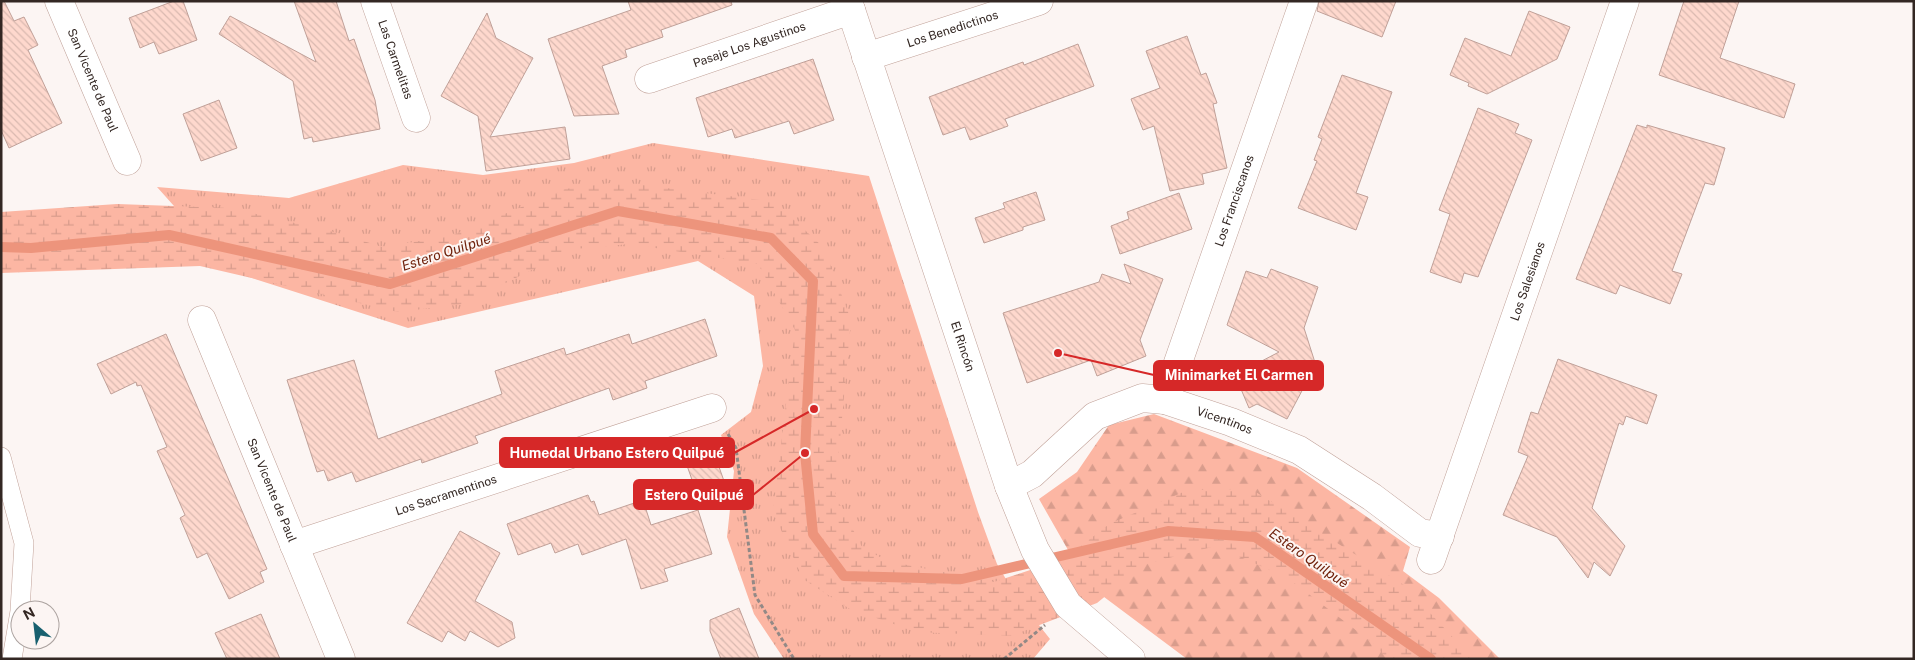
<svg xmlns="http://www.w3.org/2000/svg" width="1915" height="660" viewBox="0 0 1915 660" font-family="'Public Sans',sans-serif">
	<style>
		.grass { fill: url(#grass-tufts) }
		.forest { fill: url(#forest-firs) }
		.wetland { fill: url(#wetland-marsh) }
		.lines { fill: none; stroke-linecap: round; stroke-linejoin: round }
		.stream { stroke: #ed947c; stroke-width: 10 }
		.building { fill: url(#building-back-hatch); stroke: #c0a098 }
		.lane-casing { stroke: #c0a198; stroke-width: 20 }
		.street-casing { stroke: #c0a198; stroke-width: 29 }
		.path { stroke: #938986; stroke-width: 3; stroke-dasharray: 4 2.5; stroke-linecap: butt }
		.lane { stroke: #fff; stroke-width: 19 }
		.street { stroke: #fff; stroke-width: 28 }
		.labels { text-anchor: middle; stroke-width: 4; stroke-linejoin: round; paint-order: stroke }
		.street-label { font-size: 12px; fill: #332723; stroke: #fcf5f3 }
		.water-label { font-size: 14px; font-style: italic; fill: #70220c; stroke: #fcf5f3 }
		.leader { fill: none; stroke: #d62828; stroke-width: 2 }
		.callout-dot { fill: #d62828; stroke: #fcf5f3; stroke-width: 2 }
		.callout { fill: #d62828; stroke: #d62828; stroke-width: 2 }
		.callout-label { font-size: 14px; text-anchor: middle; font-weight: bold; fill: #fff }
	</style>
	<defs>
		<pattern id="grass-tufts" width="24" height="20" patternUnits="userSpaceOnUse" patternTransform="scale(1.25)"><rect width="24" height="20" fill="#fcb6a3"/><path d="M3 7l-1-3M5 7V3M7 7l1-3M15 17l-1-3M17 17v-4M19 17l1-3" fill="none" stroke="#d89c8c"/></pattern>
		<pattern id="forest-firs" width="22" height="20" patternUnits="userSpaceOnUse" patternTransform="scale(1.25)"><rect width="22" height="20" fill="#fcb6a3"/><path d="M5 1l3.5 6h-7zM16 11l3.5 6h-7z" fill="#d89c8c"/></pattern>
		<pattern id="wetland-marsh" width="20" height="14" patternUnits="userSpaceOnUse" patternTransform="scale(1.25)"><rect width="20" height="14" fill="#fcb6a3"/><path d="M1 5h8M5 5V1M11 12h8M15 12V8" fill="none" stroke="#d89c8c"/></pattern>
		<pattern id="building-back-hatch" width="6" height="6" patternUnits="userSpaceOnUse" patternTransform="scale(1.25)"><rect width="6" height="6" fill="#fed8cd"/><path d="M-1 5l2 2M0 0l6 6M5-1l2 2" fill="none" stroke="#dab9b0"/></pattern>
	</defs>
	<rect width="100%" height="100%" fill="#fcf5f3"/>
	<path class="grass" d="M653,143L869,176L978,512L997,564L1016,596L1050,639L1033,659H784L754,614L727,537L734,471L721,435L751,412L763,366L754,296L698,261L408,328L233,272L157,187L289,198L403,165L483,175L574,163Z"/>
	<path class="forest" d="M1154,414L1297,468L1410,547L1403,571L1439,598L1500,659H1187L1088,585L1039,499L1077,472L1109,425Z"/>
	<path class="wetland" d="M619,182L775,202L824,248L851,320L835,495L862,547L887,561L994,582L1066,558L1109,524L1188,490L1251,489L1404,585L1473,659H1387L1374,644L1289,579L1216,546L1145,564L1097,603L1011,636L917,632L850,609L803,579L773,512L795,330L758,264L630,244L574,249L463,304L398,312L200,266L1,273V212L117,204L230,208L342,234L382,247L451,236L565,189Z"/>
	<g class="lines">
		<path class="stream" d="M1,247L31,248L169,235L390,284L618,211L771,238L813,281L805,453L813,534L844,576L962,579L1168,531L1255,537L1431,659"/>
	</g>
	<path class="building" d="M1,1H4L14,21L24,17L38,45L28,50L62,123L9,148L1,130Z
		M174,1H183L197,40L159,54L154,42L140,48L129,18Z
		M294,1H336L349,41L354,39L375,100L380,129L313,142L312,137L304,139L293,81L219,34L230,16L316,62Z
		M628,1H731L732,5L661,30L663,37L625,50L627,57L602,66L619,114L574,116L548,39L631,10Z
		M1319,1H1396L1382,37L1317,11Z
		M1684,1H1739L1720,58L1795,84L1784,118L1659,75Z
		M1529,11L1570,27L1557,59L1487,94L1468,86L1469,83L1450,75L1465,38L1511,56Z
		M487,13L496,38L533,58L490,137L565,127L570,159L486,171L478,116L441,96Z
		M1187,36L1201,75L1206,73L1217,103L1213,104L1227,168L1202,174L1204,184L1170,191L1154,126L1143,130L1131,99L1160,88L1146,51Z
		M1078,44L1094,86L1005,119L1008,126L970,140L965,127L943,135L929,97L1023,62L1024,65Z
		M813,59L834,120L794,134L789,121L735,138L732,129L708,137L696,98Z
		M1342,75L1392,92L1356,193L1368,197L1356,230L1298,208L1317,161L1314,160L1322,139L1318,137Z
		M219,100L237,148L201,161L183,114Z
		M1478,108L1519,124L1515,133L1532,140L1478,277L1464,273L1461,283L1430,272L1450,214L1439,210Z
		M1637,125L1647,128V125L1725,148L1714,185L1705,183L1672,271L1682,274L1670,304L1620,285L1616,294L1576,279Z
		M1036,192L1045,220L1023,227V230L984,243L975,218L1005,208L1003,203Z
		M1179,193L1192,229L1120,254L1111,226L1129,219L1127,212Z
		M1124,264L1163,279L1140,340L1146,356L1097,376L1091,360L1027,383L1003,313L1099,282L1102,274L1131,284Z
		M1271,269L1318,287L1304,328L1318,372L1313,370L1287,419L1257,404L1249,408L1235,375L1279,352L1227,325L1246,271L1267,278Z
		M705,319L717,356L645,381L647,388L613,400L609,388L475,436L478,443L422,463L421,459L356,482L352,472L328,481L324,470L317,472L287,380L354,360L378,439L502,394L495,371L564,348L566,355L629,334L632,344Z
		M166,334L267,569L260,572L264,582L229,599L207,553L197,558L180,518L185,515L157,451L167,447L141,385L137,386L136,382L111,394L97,364Z
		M1558,359L1657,395L1647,424L1626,416L1623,425L1619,423L1592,508L1625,546L1610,576L1594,562L1588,578L1557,537L1503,515L1528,456L1518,452L1531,412L1538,414Z
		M713,450L724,481L696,491L685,460Z
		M588,495L591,502L594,501L599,515L643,500L651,525L698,510L712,554L664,569L668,581L641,589L626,539L582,555L578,544L555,553L551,543L518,555L507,524Z
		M460,531L500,553L475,601L512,622L515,638L498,647L470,631L465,641L448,631L442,642L407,623Z
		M739,608L759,659H721L710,631V620Z
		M261,614L280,659H227L215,633Z"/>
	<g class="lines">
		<g class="lane-casing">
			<path id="lane" d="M1,457L24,543L20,610
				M12,659L20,611"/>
		</g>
		<g class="street-casing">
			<g id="street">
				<path id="s1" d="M59,1L127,161"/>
				<path id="s2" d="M375,1L416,118"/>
				<path id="s3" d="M848,1L1009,486L1035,550L1068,605L1131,659"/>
				<path id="s4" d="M866,57L1039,1"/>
				<path id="s5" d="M649,79L851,10"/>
				<path id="s6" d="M202,320L341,659"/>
				<path id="s7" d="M1165,400L1304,1"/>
				<path id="s8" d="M1009,486L1032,474L1095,416L1142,398L1165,400L1231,422L1299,450L1372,497L1420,533L1440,536"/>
				<path id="s9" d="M294,545L712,408"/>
				<path id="s10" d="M1431,560L1625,1"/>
			</g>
		</g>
		<path class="path" d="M728,434L736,448L755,595L794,659
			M1004,659L1045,625"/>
		<use href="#lane" class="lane"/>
		<use href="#street" class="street"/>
	</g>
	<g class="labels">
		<g class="street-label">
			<text dy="4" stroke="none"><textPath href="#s4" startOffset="91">Los Benedictinos</textPath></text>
			<text dy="4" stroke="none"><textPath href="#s5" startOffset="106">Pasaje Los Agustinos</textPath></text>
			<text dy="4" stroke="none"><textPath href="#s2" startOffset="62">Las Carmelitas</textPath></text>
			<text dy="4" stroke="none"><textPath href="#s1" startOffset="86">San Vicente de Paul</textPath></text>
			<text dy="4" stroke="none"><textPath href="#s7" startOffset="211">Los Franciscanos</textPath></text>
			<text dy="4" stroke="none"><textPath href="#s10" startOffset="295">Los Salesianos</textPath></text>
			<text dy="4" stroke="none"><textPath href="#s3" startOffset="364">El Rincón</textPath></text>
			<text dy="4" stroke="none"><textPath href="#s8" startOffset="248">Vicentinos</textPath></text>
			<text dy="4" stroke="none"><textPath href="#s6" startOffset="184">San Vicente de Paul</textPath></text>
			<text dy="4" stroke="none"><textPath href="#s9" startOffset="160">Los Sacramentinos</textPath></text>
		</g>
		<g class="water-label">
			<text transform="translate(446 252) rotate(-18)" y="5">Estero Quilpué</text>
			<text transform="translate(1309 558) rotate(35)" y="5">Estero Quilpué</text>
		</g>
	</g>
	<path class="leader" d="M1058 353L1154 375M814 409L734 453M805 453L753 495"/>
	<g class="callout-dot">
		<circle cx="1058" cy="353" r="5"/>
		<circle cx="814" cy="409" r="5"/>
		<circle cx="805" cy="453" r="5"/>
	</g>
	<g class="callout">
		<rect x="1154" y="361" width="169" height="29" rx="5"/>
		<rect x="500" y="438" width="234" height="29" rx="5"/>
		<rect x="634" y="480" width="119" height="29" rx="5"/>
	</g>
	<g class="callout-label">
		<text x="1239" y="380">Minimarket El Carmen</text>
		<text x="617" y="458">Humedal Urbano Estero Quilpué</text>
		<text x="694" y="500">Estero Quilpué</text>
	</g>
	<rect width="1915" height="660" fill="none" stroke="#332723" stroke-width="5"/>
	<g transform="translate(35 625) rotate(332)"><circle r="24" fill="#fcf5f3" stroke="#aca3a0"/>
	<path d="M0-4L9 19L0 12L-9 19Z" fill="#18606f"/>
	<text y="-8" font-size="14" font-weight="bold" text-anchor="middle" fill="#332723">N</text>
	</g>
</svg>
